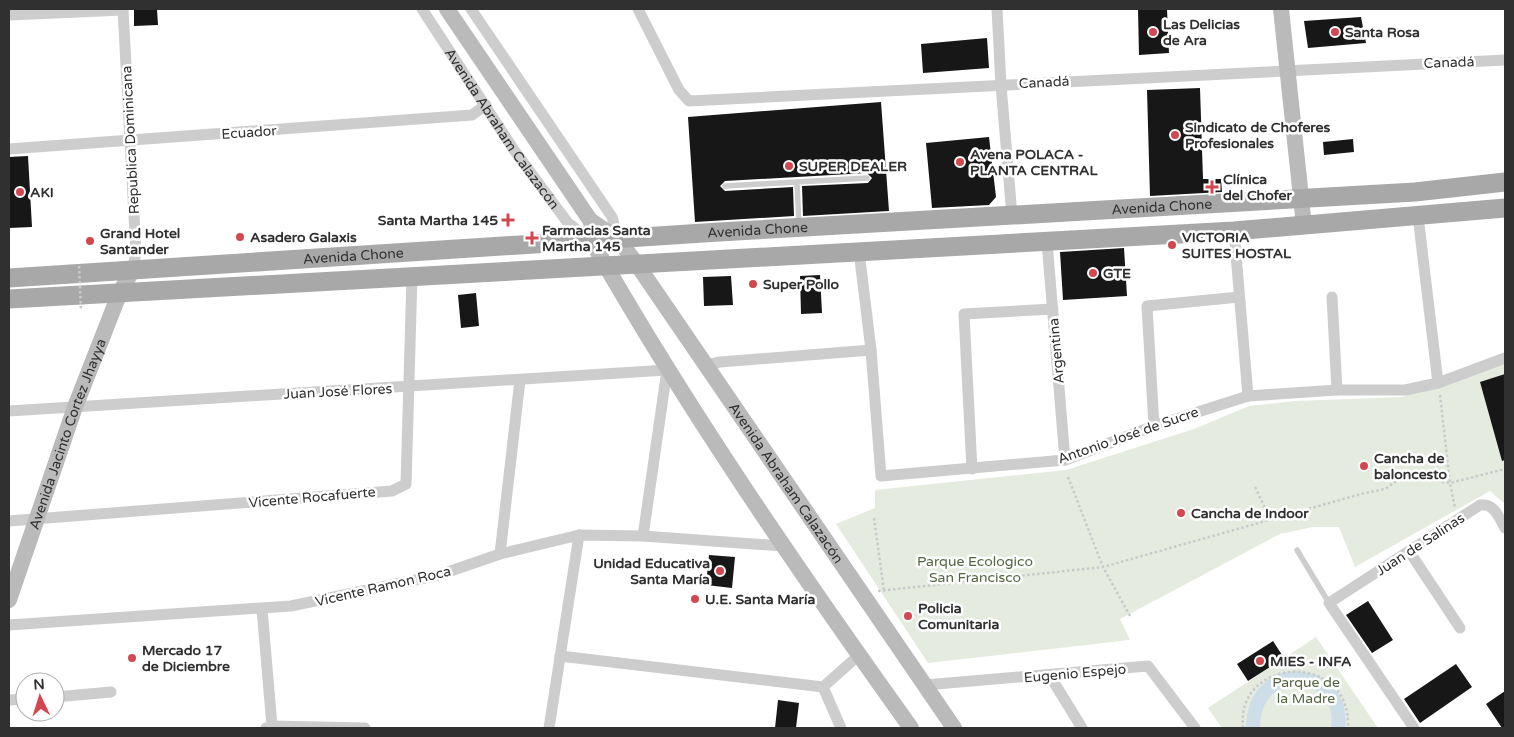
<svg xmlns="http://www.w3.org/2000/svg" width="1514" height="737" viewBox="0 0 1514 737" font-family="'Varela Round',sans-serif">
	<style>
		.green { fill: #e5ebdf }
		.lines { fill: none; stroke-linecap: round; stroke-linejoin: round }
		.canal { stroke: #cedee8; stroke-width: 14 }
		.building { fill: #171717 }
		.path { stroke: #cacaca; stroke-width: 2.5; stroke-dasharray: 2.5 2.5; stroke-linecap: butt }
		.lane { stroke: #cdcdcd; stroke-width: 5.5 }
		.street { stroke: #cdcdcd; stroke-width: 11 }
		.secondary { stroke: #bababa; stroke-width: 16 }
		.primary { stroke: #a8a8a8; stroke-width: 19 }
		.path-bridge { stroke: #cacaca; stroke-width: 2.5; stroke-dasharray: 2.5 2.5; stroke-linecap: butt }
		.poi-dot { fill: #d14851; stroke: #fff; stroke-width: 2 }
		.labels { text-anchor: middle; stroke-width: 5; stroke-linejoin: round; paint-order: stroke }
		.poi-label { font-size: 14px; font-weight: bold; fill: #303030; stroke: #fff; text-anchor: start }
		.street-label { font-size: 14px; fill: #303030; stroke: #fff }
		.park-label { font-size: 14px; fill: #536642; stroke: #fff }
	</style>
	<rect width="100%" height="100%" fill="#fff"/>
	<path class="green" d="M1505,361V504L1490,491L1355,567L1339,527H1313L1280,534L1120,619L1130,640L928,663L836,524L875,508V490L1066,470L1194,429L1249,406L1295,401L1402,397Z
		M1316,637L1378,728H1222L1208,708Z"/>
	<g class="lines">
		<path class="canal" d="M1253,728C1254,655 1347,669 1338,728"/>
	</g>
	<path class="building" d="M134,9H157L158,25L134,26Z
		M1167,9L1169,53L1139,55L1138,10Z
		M1361,17L1366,43L1308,48L1304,21Z
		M987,38L989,68L923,73L921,44Z
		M1200,88L1203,179H1221L1222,192L1150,196L1147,90Z
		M881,102L889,211L803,216L802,186L868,183L872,178L867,173L725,181L720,186L725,191L793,187L794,216L695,222L688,117Z
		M989,137L996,197L989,205L932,208L926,143Z
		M1353,139L1354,152L1324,155L1323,142Z
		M28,156L32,227L9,228V157Z
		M1124,248L1127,296L1063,300L1060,252Z
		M820,275L822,313L801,314L800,276Z
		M731,276L733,305L704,306L703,277Z
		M476,293L479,326L461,328L458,295Z
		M1505,374V460L1502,461L1480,382Z
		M709,555L735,557L732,588L706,585Z
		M1368,601L1393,640L1372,653L1346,615Z
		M1273,641L1284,658L1248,681L1237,664Z
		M1456,664L1472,687L1420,723L1404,699Z
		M1505,691V728H1502L1486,704Z
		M778,700L799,703L796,728H775Z"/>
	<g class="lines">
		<path class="path" d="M1440,395L1450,483L1455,508
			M1068,477L1103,567L1130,616
			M1255,487L1271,520
			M874,518L884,591
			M878,591L1103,567L1361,494L1385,489L1402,477L1413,476L1450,483L1505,469
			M1243,728C1235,656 1352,650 1348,728"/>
		<path class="lane" d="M725,186L797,182
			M799,226L797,182L867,178
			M1297,550L1329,603"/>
		<g class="street">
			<path d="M123,9L136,253L132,271"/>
			<path id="s1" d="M422,9L514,150L568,223L591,240"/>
			<path d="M471,9L612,217L618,239"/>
			<path d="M638,9L679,90L689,101L1505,60"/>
			<path d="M997,9L1001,85L1012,216"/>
			<path d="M9,15L123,10"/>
			<path d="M9,149L472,115L486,105"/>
			<path d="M1418,216L1438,383"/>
			<path d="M1234,231L1248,396"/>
			<path d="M1047,242L1065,460"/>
			<path d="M859,251L871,350L881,476L1065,460L1154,426L1248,396L1337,390H1405L1438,383L1505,358"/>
			<path d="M1332,297L1337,390"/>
			<path d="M706,365L720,362L871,350"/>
			<path d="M9,411L667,370L643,536"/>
			<path d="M1154,426L1147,306L1239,297"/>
			<path d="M972,469L964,314L1053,309"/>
			<path d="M9,521L392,491L406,484L412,276"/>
			<path d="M1409,551L1460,628"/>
			<path d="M500,554L520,380"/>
			<path d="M262,609L272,726"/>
			<path d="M9,625L291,606L439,575L500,554L579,535L643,536L783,546"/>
			<path d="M560,656L823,687L859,655"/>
			<path d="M1050,676L1082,728"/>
			<path d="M925,685L1148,666L1195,728"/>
			<path d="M823,687L841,728"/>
			<path d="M55,697L111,692"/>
			<path d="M9,700L25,699"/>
			<path d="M266,728L272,726L365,728"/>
			<path d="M549,728L579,535"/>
			<path d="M1414,728L1329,603L1480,505C1494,503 1499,517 1505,528"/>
		</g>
		<g class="secondary">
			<path id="s2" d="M447,9L590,220L618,239L636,263L954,728"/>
			<path d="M1281,9L1304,226"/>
			<path d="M590,230L591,240C687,409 798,570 911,728"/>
			<path id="s3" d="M9,600L75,407L120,292L132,271"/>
		</g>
		<g class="primary">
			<path id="s4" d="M9,278L719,232L1415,192L1505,182"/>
			<path d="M9,299L1234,231L1505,208"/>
		</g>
		<path class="path-bridge" d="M79,266L81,310"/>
	</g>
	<g class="poi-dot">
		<circle cx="1153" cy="32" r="5"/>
		<circle cx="1335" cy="32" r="5"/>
		<circle cx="1175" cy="135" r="5"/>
		<circle cx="960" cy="162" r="5"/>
		<circle cx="789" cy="166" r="5"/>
		<path d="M1209.5 179.5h5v5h5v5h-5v5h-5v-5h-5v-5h5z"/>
		<circle cx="20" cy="192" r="5"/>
		<path d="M505.5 212.5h5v5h5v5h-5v5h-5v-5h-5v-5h5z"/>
		<circle cx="240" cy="237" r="5"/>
		<path d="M529.5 230.5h5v5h5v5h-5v5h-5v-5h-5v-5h5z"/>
		<circle cx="90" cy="241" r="5"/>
		<circle cx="1172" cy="245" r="5"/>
		<circle cx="1093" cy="273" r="5"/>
		<circle cx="753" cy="284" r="5"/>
		<circle cx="1364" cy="466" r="5"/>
		<circle cx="1181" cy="513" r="5"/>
		<circle cx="720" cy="571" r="5"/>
		<circle cx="695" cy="599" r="5"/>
		<circle cx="908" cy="616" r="5"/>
		<circle cx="132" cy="658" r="5"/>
		<circle cx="1260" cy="661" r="5"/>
	</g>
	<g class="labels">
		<g class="poi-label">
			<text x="1163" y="29">Las Delicias<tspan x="1163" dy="16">de Ara</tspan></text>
			<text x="1345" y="37">Santa Rosa</text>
			<text x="1185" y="132">Sindicato de Choferes<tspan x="1185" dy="16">Profesionales</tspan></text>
			<text x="970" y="159">Avena POLACA -<tspan x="970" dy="16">PLANTA CENTRAL</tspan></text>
			<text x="799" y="171">SUPER DEALER</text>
			<text x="1223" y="184">Clínica<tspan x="1223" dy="16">del Chofer</tspan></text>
			<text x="30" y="197">AKI</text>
			<text x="498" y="225" text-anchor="end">Santa Martha 145</text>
			<text x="542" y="235">Farmacias Santa<tspan x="542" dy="16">Martha 145</tspan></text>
			<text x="100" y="238">Grand Hotel<tspan x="100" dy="16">Santander</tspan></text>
			<text x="250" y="242">Asadero Galaxis</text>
			<text x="1182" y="242">VICTORIA<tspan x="1182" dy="16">SUITES HOSTAL</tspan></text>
			<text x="1103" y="278">GTE</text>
			<text x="763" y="289">Super Pollo</text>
			<text x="1374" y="463">Cancha de<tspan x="1374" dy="16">baloncesto</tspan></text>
			<text x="1191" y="518">Cancha de Indoor</text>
			<text x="710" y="568" text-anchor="end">Unidad Educativa<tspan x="710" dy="16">Santa María</tspan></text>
			<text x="705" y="604">U.E. Santa María</text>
			<text x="918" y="613">Policia<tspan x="918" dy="16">Comunitaria</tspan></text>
			<text x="142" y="655">Mercado 17<tspan x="142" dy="16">de Diciembre</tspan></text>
			<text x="1270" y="666">MIES - INFA</text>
		</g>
		<g class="street-label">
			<text transform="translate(1449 62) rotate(-2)" y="5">Canadá</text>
			<text transform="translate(1044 82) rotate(-3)" y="5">Canadá</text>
			<text dy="5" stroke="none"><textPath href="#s1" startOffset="144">Avenida Abraham Calazacón</textPath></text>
			<text transform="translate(249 132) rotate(-4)" y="5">Ecuador</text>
			<text transform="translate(130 140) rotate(-93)" y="5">Republica Dominicana</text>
			<text dy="5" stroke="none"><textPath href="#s4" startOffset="1155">Avenida Chone</textPath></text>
			<text dy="5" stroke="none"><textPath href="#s4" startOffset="750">Avenida Chone</textPath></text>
			<text dy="5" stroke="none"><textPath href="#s4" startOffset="345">Avenida Chone</textPath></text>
			<text transform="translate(1056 351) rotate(-95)" y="5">Argentina</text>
			<text transform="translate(338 391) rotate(-3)" y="5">Juan José Flores</text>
			<text dy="5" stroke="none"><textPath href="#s3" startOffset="176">Avenida Jacinto Cortez Jhayya</textPath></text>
			<text transform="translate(1128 435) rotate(-19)" y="5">Antonio José de Sucre</text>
			<text dy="5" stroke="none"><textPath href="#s2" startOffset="585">Avenida Abraham Calazacón</textPath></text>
			<text transform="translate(312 497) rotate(-5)" y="5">Vicente Rocafuerte</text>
			<text transform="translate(1420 544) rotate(-33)" y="5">Juan de Salinas</text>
			<text transform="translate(383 586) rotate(-13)" y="5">Vicente Ramon Roca</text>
			<text transform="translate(1075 673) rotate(-5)" y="5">Eugenio Espejo</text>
		</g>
		<g class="park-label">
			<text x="975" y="566">Parque Ecologico<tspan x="975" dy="16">San Francisco</tspan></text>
			<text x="1306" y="687">Parque de<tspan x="1306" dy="16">la Madre</tspan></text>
		</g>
	</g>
	<rect width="1514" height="737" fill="none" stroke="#303030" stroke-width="20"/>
	<g transform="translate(40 697) rotate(356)"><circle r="24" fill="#ffffff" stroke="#acacac"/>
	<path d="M0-4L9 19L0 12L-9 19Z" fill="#d14851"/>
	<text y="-8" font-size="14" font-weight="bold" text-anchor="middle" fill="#303030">N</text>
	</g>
</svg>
